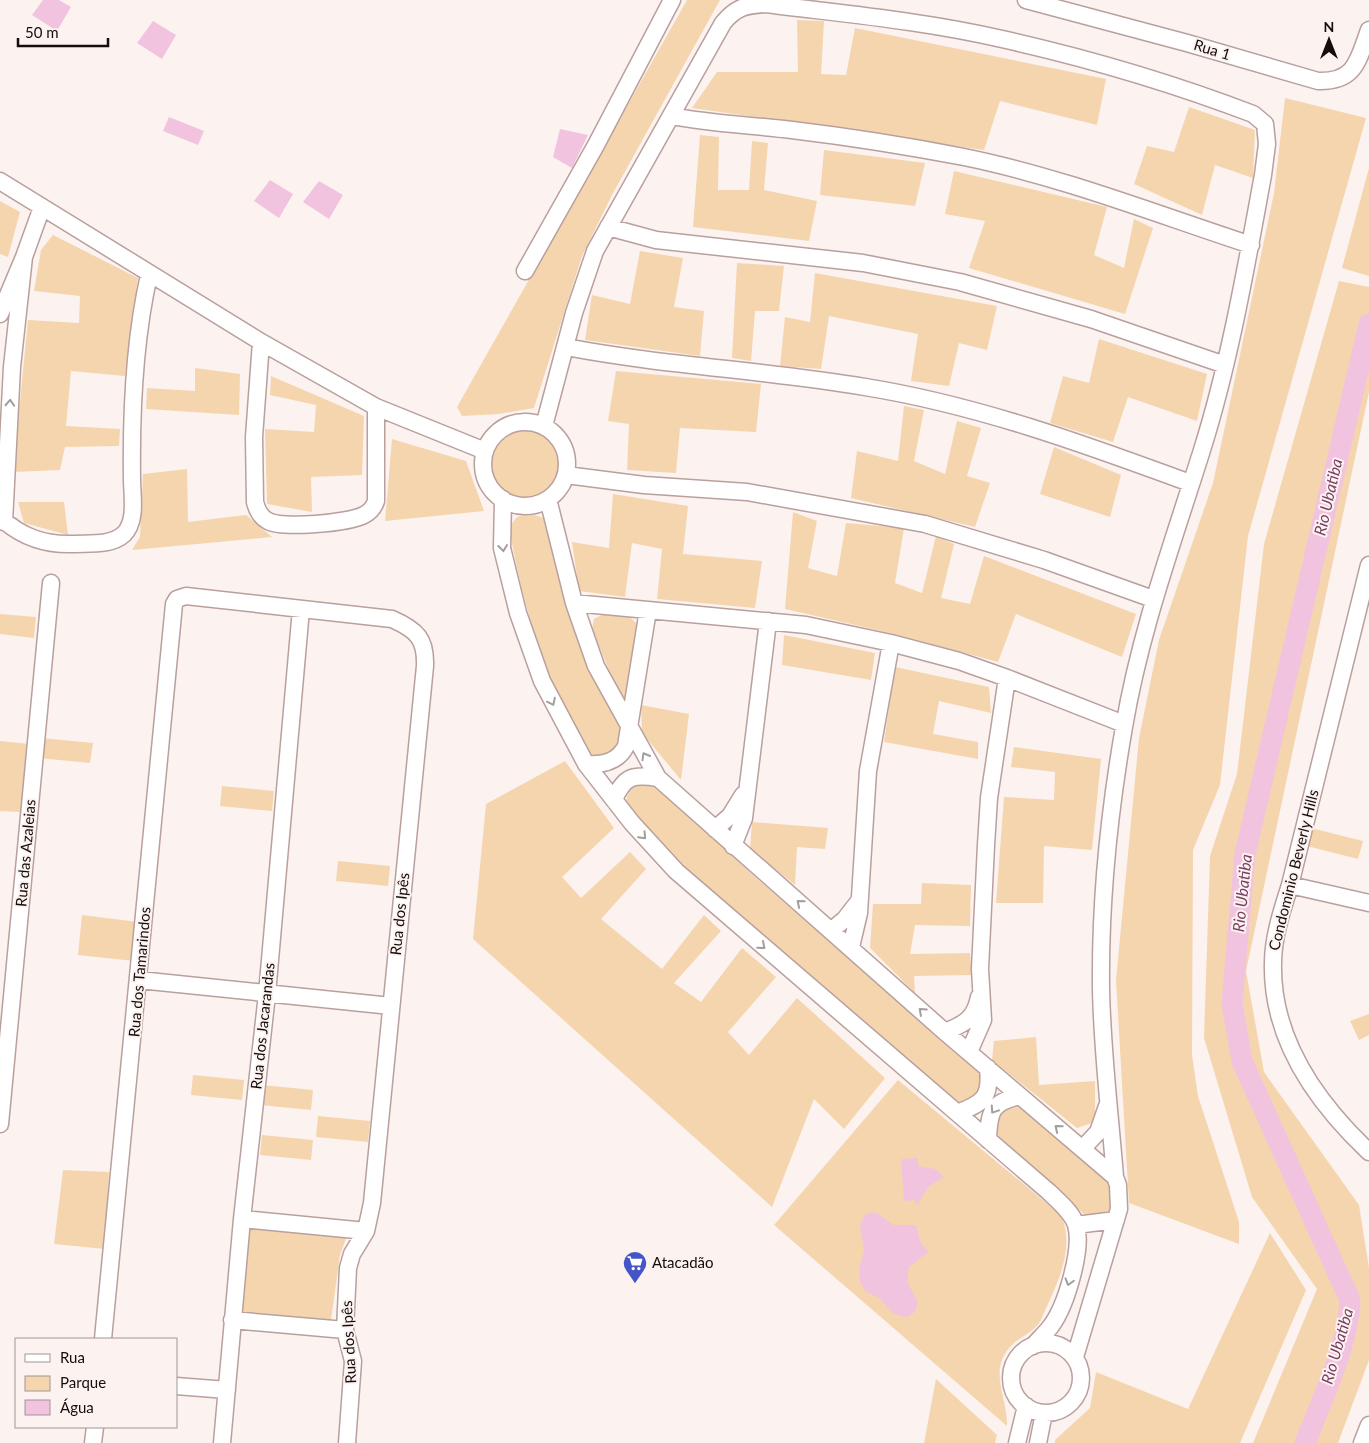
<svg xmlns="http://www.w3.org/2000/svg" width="1369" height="1443" viewBox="0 0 1369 1443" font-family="Lato,sans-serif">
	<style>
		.green { fill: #f5d5ae }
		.water { fill: #f1c3df }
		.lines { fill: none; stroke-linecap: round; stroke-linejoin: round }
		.river { stroke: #f1c3df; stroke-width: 21 }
		.minor-casing { stroke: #b8a09d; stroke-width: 19 }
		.minor { stroke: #fff; stroke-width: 16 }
		.oneway { stroke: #a19e9e }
		.labels { text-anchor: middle; stroke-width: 4; stroke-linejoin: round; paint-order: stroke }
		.street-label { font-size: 15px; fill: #150d0c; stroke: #fcf2f0 }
		.poi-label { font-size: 15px; fill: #150d0c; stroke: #fcf2f0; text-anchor: start }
		.water-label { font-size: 16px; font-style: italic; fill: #773e64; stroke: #fcf2f0 }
	</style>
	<rect width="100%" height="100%" fill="#fcf2f0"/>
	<path class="green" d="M687,0H720L612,195L582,256L534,408L499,414L462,416L457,407Z
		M797,20L824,21L821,74L846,75L855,28L1106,79L1097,125L1000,101L984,150L692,108L717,72H798Z
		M1285,98L1366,118L1248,536L1220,785L1193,850L1192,1055L1198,1096L1239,1222V1244L1129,1203L1116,980L1139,738L1159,640L1213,483L1274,193Z
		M1189,107L1255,130L1253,178L1215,165L1202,215L1134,184L1147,146L1174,152Z
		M700,135L719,137L718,190H749L752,141L768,143L764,190L817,201L809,241L693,227Z
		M824,150L925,163L915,206L820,195Z
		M1369,168V276L1342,268Z
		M954,171L1107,207L1094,255L1124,268L1134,219L1153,228L1125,314L969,268L985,221L945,214Z
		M0,201L20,212L8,257L0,254Z
		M53,235L138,278L125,376L71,371L66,426L120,429L119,446L65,447L60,470L13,472L28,320L79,323L80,296L34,291L41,250Z
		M640,251L683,258L674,307L704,311L700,356L585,340L592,295L630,304Z
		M737,263L784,266L779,311H755L751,361L732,358Z
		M815,273L997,306L987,350L959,343L949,386L911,381L918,334L829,316L821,369L780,366L785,317L810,322Z
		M1339,281L1369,287V392L1246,971L1264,1072L1359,1205L1369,1268V1360L1338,1443H1253L1317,1289L1252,1197L1204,1038L1210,856L1237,774L1264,544Z
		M1099,339L1207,374L1197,421L1128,397L1113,442L1050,423L1063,376L1089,383Z
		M195,368L240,374L239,415L146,409L147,388L195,391Z
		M616,371L761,384L756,432L680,428L676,473L627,470L629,424L608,421Z
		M271,376L364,416L362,475L311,477L312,512L267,504L265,429L314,432L316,405L270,395Z
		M904,406L924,410L914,461L945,474L957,421L981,428L967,476L990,483L975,527L851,498L857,451L898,461Z
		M488 464a37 37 0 1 1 74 0a37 37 0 1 1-74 0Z
		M392,439L466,461L484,511L385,521Z
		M1054,447L1121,475L1110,517L1040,494Z
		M187,469L188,522L246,515L272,537L132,550L140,537L143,474Z
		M613,494L688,506L683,554L762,561L755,608L657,599L662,549L632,543L625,597L579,591L572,542L609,548Z
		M18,502H64L68,535L24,523Z
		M793,512L817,521L808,568L837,576L846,523L904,528L895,583L922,593L936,536L954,544L941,598L970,604L984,556L1136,614L1122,657L1016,614L998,662L899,635L785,609Z
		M529,513L546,519L622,730L623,735L615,753L595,756C583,750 579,737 573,726C540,664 521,596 509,527L517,517Z
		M0,614L36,617L34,638L0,634Z
		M603,614L629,616L639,626L627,700L625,701L620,697L592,629L594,619Z
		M784,635L875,653L871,680L782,665Z
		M895,667L989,687L991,713L939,701L933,734L978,742V759L884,742Z
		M641,705L689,714L681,780L642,733Z
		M41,738L93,743L90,763L39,758Z
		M0,741L29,744L22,812L0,811Z
		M1014,747L1101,759L1092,850L1044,846L1043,903H996L1004,797L1054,800L1055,772L1011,767Z
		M565,761L614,828L562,877L581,898L630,852L646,869L601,919L662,969L704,915L721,931L674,983L701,1002L742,948L776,977L728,1032L749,1055L797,998L885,1078L844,1129L814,1099L772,1207L473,939L486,804Z
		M651,781L756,878L977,1070C987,1087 974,1106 955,1102L680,867L626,806C626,788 636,785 651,781Z
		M222,786L274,791L272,811L220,806Z
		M752,822L828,828L825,849L797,847L795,885L750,849Z
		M1311,828L1363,841L1358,859L1307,846Z
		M338,861L390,866L388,886L336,881Z
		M922,883L971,885L970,926L915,925L910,954L970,953L972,975L914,976L915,993L870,948L873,904H921Z
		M82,915L138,922L134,961L78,955Z
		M1369,1014V1035L1359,1040L1350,1021Z
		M1036,1037L1039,1085L1095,1081V1122L1077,1128L992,1060L994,1041Z
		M193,1075L244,1080L242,1100L191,1095Z
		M898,1080L1061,1215C1077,1251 1054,1289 1040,1322C1032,1334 1019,1337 1010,1347C988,1372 1008,1398 1007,1426L774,1225Z
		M262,1085L313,1090L311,1110L260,1105Z
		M1016,1107L1022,1108L1111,1183L1116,1191L1110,1214L1086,1216L997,1136C991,1121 1001,1109 1016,1107Z
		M318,1116L370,1121L368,1142L316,1137Z
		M262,1135L313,1140L311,1160L260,1155Z
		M63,1170L109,1172L105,1249L54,1244Z
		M250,1226L348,1233L340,1255L331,1320L236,1311L244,1234Z
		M1270,1233L1306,1290L1240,1443H1055V1440L1090,1408L1096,1372L1188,1409Z
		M936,1379L997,1435L995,1443H924Z"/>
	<path class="water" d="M43,0H59L71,7L57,31L32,15Z
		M153,21L176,35L162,59L137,43Z
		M169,117L204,131L198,145L163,131Z
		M560,129L588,135L572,168L553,157Z
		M270,180L293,194L279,218L254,201Z
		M319,181L343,195L329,219L303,202Z
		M918,1158V1166L935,1169L944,1177L929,1186L918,1204H915V1200L904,1201L901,1159Z
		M872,1212L879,1214L893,1225H916L920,1241L928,1252L909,1267L907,1281L918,1303L915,1312L907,1317L894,1314L879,1298L866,1292L860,1281L859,1269L864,1251L860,1224L865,1215Z"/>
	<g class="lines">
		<path class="river" d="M1305,1443C1321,1402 1349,1343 1350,1300L1242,1061L1232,1003L1245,854L1369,324"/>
		<g class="minor-casing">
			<path id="minor" d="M1026,0L1187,43L1318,81C1356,82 1358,60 1369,30
				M672,116C712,124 752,125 792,130C850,137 907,146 964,157C1062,177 1156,214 1251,245
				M0,181L261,342L376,407L485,451
				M608,227L656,240L863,263L960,282L1091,319L1225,365
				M525,271L596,145L672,0
				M0,314L24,257L42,207
				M261,342L254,437L255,502C257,510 260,517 268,521C282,529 349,523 364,515C370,512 374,507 376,501V407
				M566,347C665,366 766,370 865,387C977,405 1084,444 1190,483
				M483 464a42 42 0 1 1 84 0a42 42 0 1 1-84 0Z
				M544,426L574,313L595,251L723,23C736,7 746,5 766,4C845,14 925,21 1002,39C1087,58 1172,83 1253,114L1265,124L1267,144L1263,175C1246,267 1230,361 1202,450C1173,542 1140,632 1124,727C1109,813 1100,901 1101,988C1102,1051 1110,1114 1115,1177
				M566,475L644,485L747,492L925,524L1044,560L1153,599
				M503,499L502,548L518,613L542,681L586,764L632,823L676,871L1049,1192C1058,1201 1072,1212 1076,1225C1083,1249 1066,1306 1051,1326C1046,1333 1039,1339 1033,1346
				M548,499L574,603L596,666L658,778L945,1032L1115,1177L1118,1185L1119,1209L1075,1357
				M0,517C21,537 44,545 73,544C89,543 111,546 124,534C137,521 132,496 132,479C131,411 134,341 149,275
				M4,522L12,367L24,257
				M1369,565L1290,885C1282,910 1273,937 1273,963C1271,1039 1316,1102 1369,1152
				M574,603L806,625L891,643L959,661L1007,678L1124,724
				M586,764C603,765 618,762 626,746L648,610
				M614,800C624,776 633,774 658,778
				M715,829L730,816L743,795
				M733,846L744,818L768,621
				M1290,885L1369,903
				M832,930L845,919L859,901
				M851,947L859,913L868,771L891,643
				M139,980L391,1006
				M945,1032C964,1024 975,1019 979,997
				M969,1052L983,1020L980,969L986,845L989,798L1007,678
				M957,1113C984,1103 991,1097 988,1068
				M0,1124L51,583
				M988,1140C989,1112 991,1102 1020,1096
				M1083,1148L1098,1132L1107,1106
				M242,1219L366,1231
				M1076,1225L1116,1220
				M232,1320L345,1330
				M103,1339L174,604L177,599L186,596L392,619C417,630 426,639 425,666L372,1203L366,1231L352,1254L348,1268L345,1330L353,1361L347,1443
				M1011 1378a35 35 0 1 1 70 0a35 35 0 1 1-70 0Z
				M176,1386L227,1390
				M93,1443L95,1427
				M222,1443L242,1219L267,994L301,609
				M1017,1443L1026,1406
				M1038,1443L1044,1413
				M1362,1443L1369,1425"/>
		</g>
		<use href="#minor" class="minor"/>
	</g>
	<defs><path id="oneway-chevron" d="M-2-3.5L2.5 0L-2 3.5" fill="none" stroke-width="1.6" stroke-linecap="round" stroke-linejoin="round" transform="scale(1.25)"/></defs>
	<g class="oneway">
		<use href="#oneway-chevron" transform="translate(10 403) rotate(-87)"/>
		<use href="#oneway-chevron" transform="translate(503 548) rotate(83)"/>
		<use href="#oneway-chevron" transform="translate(552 702) rotate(64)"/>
		<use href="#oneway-chevron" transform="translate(645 756) rotate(-120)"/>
		<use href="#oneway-chevron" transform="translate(643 836) rotate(47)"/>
		<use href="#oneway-chevron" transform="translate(800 903) rotate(-140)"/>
		<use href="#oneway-chevron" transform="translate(762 946) rotate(41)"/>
		<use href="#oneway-chevron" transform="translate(922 1011) rotate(-138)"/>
		<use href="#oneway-chevron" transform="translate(994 1110) rotate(124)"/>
		<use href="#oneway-chevron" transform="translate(1058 1128) rotate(-140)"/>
		<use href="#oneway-chevron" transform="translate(1069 1282) rotate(106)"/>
	</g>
	<defs>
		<g id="supermarket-pin" transform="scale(1.25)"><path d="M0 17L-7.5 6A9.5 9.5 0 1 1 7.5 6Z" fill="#4454c9" stroke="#fcf2f0"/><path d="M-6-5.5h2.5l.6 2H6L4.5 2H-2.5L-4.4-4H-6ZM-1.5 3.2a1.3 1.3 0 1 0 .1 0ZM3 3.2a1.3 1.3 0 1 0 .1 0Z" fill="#fff"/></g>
	</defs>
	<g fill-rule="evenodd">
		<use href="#supermarket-pin" x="635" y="1263"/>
	</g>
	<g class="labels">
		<g class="street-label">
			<text transform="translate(1212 50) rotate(17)" y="5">Rua 1</text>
			<text transform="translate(26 853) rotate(-85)" y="5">Rua das Azaleias</text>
			<text transform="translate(1294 870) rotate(-76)" y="5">Condominio Beverly Hills</text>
			<text transform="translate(400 914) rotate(-84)" y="5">Rua dos Ipês</text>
			<text transform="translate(140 972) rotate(-85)" y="5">Rua dos Tamarindos</text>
			<text transform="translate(263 1026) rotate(-84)" y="5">Rua dos Jacarandas</text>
			<text transform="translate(349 1342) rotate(-93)" y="5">Rua dos Ipês</text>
		</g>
		<g class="poi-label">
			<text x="652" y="1268">Atacadão</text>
		</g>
		<g class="water-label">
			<text transform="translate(1328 497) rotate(-77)" y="6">Rio Ubatiba</text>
			<text transform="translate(1242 893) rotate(-84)" y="6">Rio Ubatiba</text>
			<text transform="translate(1337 1346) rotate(-74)" y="6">Rio Ubatiba</text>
		</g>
	</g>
	<rect x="15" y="1338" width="162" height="90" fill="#fcf2f0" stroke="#a09695"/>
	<rect x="25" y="1354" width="25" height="8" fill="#ffffff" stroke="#a09695"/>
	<text x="60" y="1363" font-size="15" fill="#150d0c">Rua</text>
	<rect x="25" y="1376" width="25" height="15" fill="#f5d5ae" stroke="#a09695"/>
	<text x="60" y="1388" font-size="15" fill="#150d0c">Parque</text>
	<rect x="25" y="1400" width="25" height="15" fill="#f1c3df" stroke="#a09695"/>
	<text x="60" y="1413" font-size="15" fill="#150d0c">Água</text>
	<g transform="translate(1329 40)" stroke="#fcf2f0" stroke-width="4" paint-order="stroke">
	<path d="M0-4L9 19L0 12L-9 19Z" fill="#150d0c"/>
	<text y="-8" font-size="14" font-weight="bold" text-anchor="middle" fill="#150d0c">N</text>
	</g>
	<path d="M18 38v8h90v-8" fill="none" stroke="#150d0c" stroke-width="2.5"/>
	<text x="25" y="38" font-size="15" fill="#150d0c" stroke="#fcf2f0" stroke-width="4" paint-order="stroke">50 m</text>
</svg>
